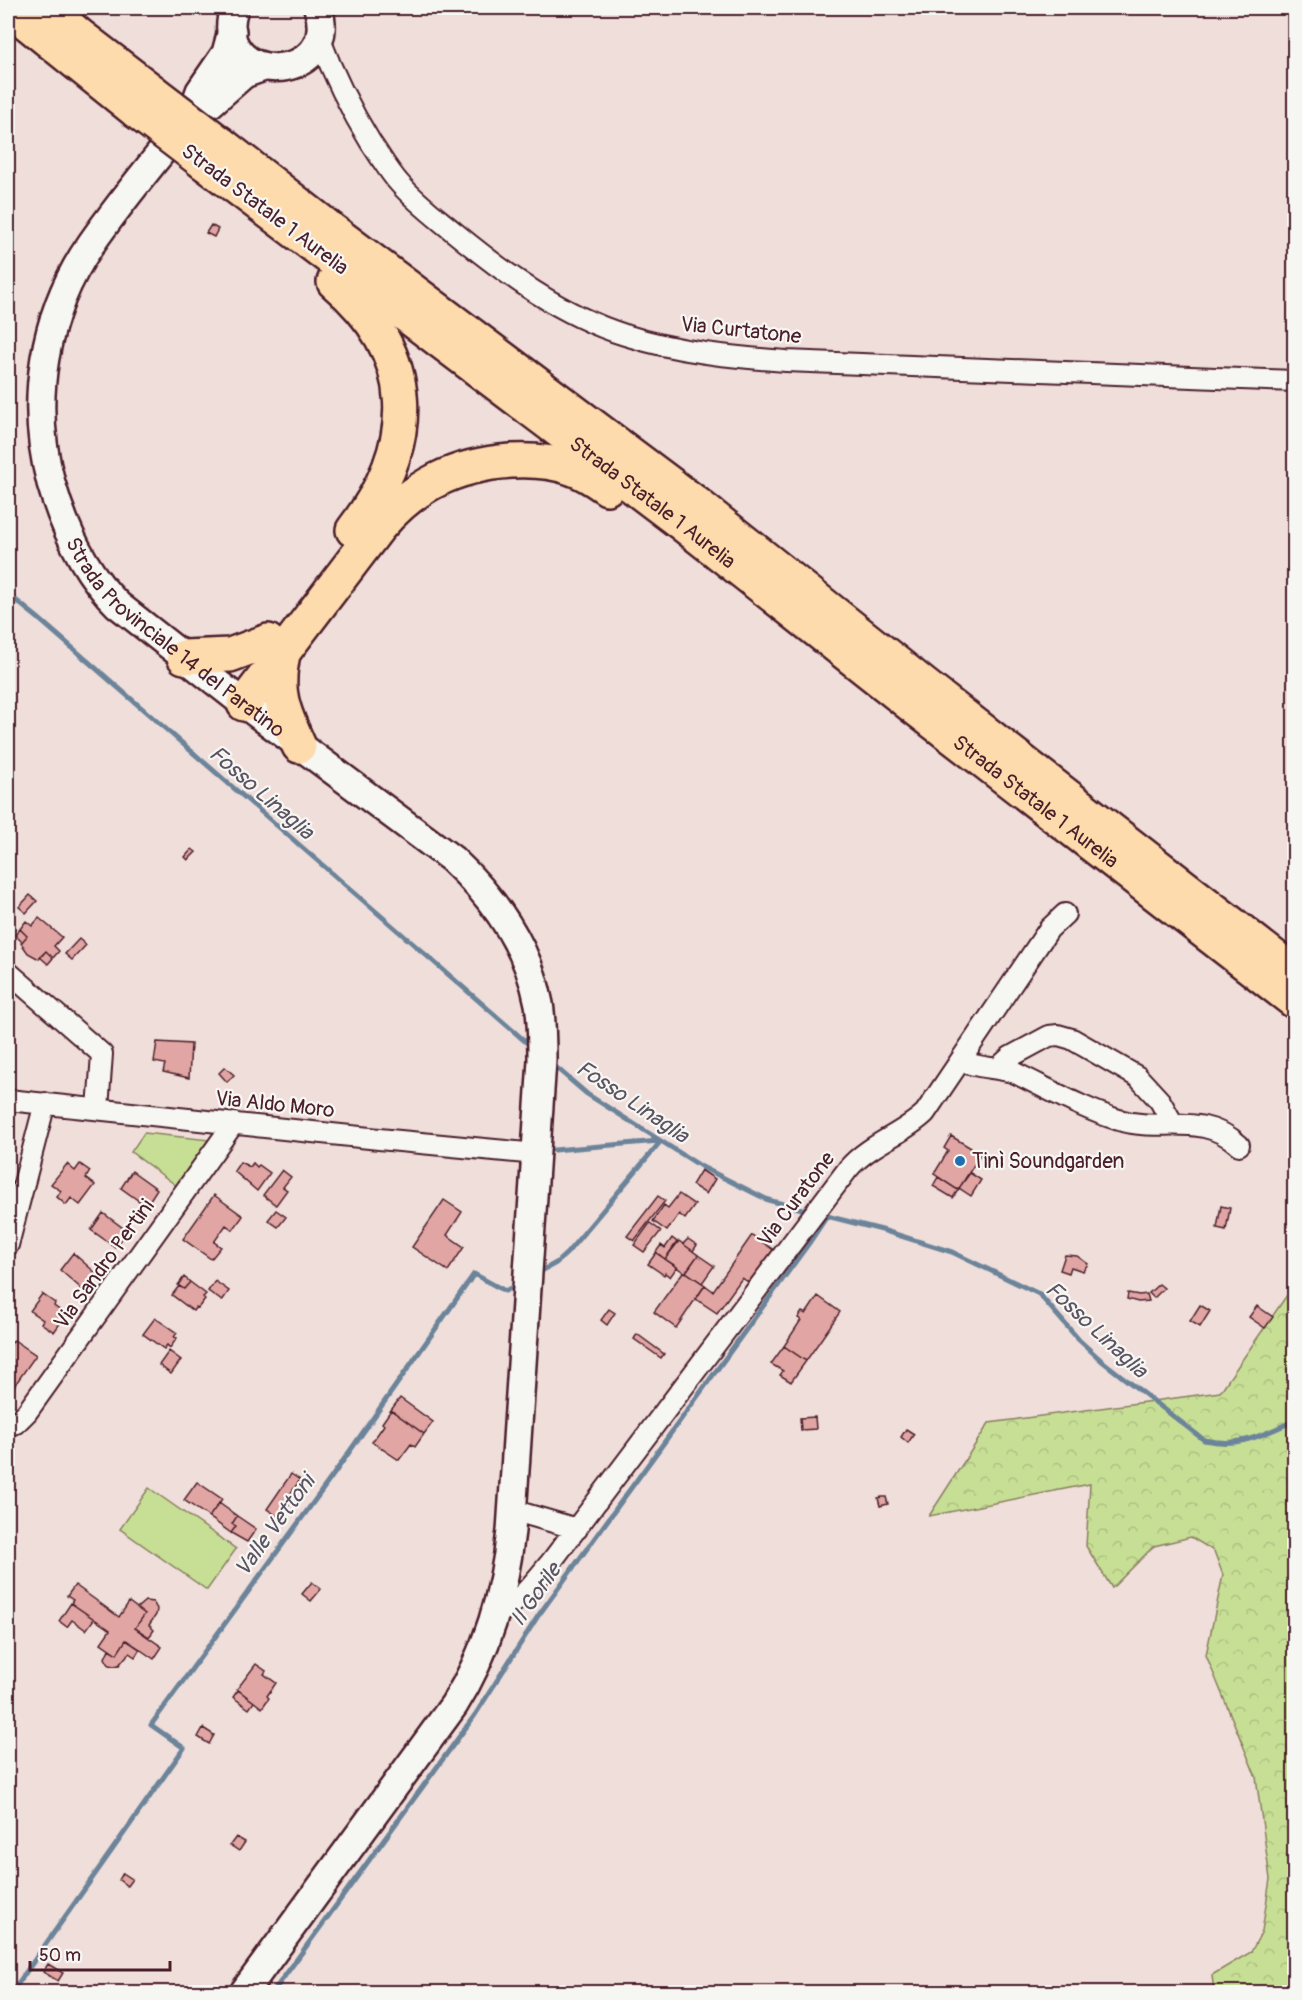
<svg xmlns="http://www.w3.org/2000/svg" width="1302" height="2000" viewBox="0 0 1302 2000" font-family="Pangolin,sans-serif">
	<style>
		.grass { fill: #c7df95; stroke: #887f60; stroke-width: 1.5 }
		.forest { fill: url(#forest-crowns); stroke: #887f60; stroke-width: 1.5 }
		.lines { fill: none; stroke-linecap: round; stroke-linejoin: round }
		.stream { stroke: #6c849a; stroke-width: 5 }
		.building { fill: #e1a6a3; stroke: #4a1f2b; stroke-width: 1.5 }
		.minor-casing { stroke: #4a1f2b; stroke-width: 24 }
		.secondary-casing { stroke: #4a1f2b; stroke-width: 32 }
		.trunk-casing { stroke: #4a1f2b; stroke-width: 38 }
		.minor { stroke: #f6f6f2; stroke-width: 20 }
		.secondary { stroke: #f6f6f2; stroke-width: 27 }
		.trunk { stroke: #fedbac; stroke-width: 33 }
		.trunk-bridge-casing { stroke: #4a1f2b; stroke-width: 38; stroke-linecap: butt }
		.trunk-bridge { stroke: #fedbac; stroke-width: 33 }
		.poi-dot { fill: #1f6fb2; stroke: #f6f6f2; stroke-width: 2 }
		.labels { text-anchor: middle; stroke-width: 4.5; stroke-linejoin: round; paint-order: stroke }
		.street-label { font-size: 21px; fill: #4a1f2b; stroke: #f6f6f2 }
		.poi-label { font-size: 21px; fill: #4a1f2b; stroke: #f6f6f2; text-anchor: start }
		.water-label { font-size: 22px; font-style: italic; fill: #5b5262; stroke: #f6f6f2 }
	</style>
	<defs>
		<pattern id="forest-crowns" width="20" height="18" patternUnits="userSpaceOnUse" patternTransform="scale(1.5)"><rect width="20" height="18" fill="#c7df95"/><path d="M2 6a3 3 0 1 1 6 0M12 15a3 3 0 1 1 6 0" fill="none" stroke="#acbf81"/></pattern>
	</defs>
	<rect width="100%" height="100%" fill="#f0deda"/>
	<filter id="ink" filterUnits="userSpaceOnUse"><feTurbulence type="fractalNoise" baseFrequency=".0167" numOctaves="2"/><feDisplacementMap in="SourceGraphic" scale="12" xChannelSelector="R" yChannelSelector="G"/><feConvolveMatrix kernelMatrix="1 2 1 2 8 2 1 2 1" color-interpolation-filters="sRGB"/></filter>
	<g filter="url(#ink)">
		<path class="grass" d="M144,1133L210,1140L177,1186L131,1152Z
			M149,1488L236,1549L207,1590L120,1529Z"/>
		<path class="forest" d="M1294,1285V1992H1214L1212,1975L1251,1952L1262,1931L1270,1879L1256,1777L1206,1655L1223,1575L1214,1551L1191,1537L1154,1546L1112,1588L1086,1546L1090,1484L929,1516L989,1423L1220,1392Z"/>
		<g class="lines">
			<path class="stream" d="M8,594L38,618L533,1048
				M552,1064L587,1094L702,1167L768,1200L810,1211
				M554,1150L659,1141
				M819,1214L882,1230L952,1252L1039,1294L1079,1340L1102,1361L1204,1440C1242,1448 1260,1435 1294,1421
				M536,1274L556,1263L567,1253L661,1141
				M12,1992L184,1748L151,1725L331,1478L474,1274L505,1291L520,1283
				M273,1992L475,1715L538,1616L809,1243L827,1216"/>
		</g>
		<path class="building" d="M211,225L218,229L214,237L206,233Z
			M192,849L196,852L188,860L185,857Z
			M30,895L37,901L26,913L19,907Z
			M39,918L62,937L54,946L59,951L53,958L46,951L39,959L28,953L21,943L27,936L20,929L26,921L32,926Z
			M20,929L27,936L22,942L15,935Z
			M79,939L86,945L72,960L65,954Z
			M46,951L53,958L48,964L40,957Z
			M157,1042L191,1044L189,1078L163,1072L165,1064L154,1062Z
			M225,1067L234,1075L227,1082L219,1073Z
			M951,1136L981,1154L958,1190L934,1174L948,1151L944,1148Z
			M240,1162L250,1167L253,1163L257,1167L259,1165L270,1173L257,1191L234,1171Z
			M67,1164L75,1171L80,1164L90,1171L86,1178L95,1185L80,1205L71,1198L66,1205L57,1197L61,1191L51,1184Z
			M282,1170L291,1177L283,1187L287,1190L276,1205L263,1195Z
			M701,1170L715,1179L706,1194L692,1185Z
			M132,1171L157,1189L146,1206L121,1188Z
			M970,1173L981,1180L971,1196L959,1188Z
			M938,1177L958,1190L953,1198L933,1186Z
			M679,1194L695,1205L685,1219L679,1214L667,1231L653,1221L664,1205L668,1208Z
			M214,1195L243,1216L233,1230L226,1225L214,1242L221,1247L211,1259L183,1239Z
			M658,1196L665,1201L634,1241L627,1236Z
			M444,1200L462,1212L447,1235L464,1247L448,1271L412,1247Z
			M1221,1206L1230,1208L1226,1230L1217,1228Z
			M276,1210L286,1217L278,1227L268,1220Z
			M103,1213L127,1231L115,1247L91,1230Z
			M650,1223L661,1231L644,1252L634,1245Z
			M752,1235L775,1251L751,1284L742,1278L717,1313L696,1299L705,1285L713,1291Z
			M672,1238L677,1242L665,1259L656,1252L661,1245L665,1248Z
			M688,1239L697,1245L693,1251L683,1244Z
			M679,1241L698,1255L685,1273L665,1259Z
			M73,1253L97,1274L84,1291L60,1270Z
			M656,1253L677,1267L670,1277L665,1273L664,1275L648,1264Z
			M698,1255L714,1266L702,1283L686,1272Z
			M1065,1255L1077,1256L1088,1264L1083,1271L1071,1267L1069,1273L1060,1270Z
			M683,1272H686L705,1285L676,1328L654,1312Z
			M184,1277L190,1282L184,1289L178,1285Z
			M215,1281L229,1291L222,1301L208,1291Z
			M190,1282L206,1294L203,1297L205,1299L198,1308L196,1307L193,1311L172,1295L179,1286L184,1289Z
			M1159,1284L1164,1288L1154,1298L1149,1293Z
			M1128,1293L1139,1295L1147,1294L1149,1301L1138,1302L1127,1299Z
			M42,1294L55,1303L54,1306L66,1315L54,1332L41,1323L43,1320L30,1311Z
			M818,1296L840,1312L806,1361L784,1346L801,1320L798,1318L802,1312L806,1314Z
			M1200,1305L1210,1311L1200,1327L1190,1321Z
			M1257,1306L1273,1317L1265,1328L1249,1317Z
			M609,1309L615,1313L607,1325L601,1320Z
			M155,1318L177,1333L174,1337L177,1338L170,1348L167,1345L164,1349L143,1334Z
			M637,1334L664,1354L661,1358L634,1339Z
			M14,1340L36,1355L12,1389L8,1386V1353L9,1346Z
			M784,1346L806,1361L791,1382L780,1375L783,1371L771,1364Z
			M169,1351L181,1360L171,1374L159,1365Z
			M400,1398L433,1422L424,1434L391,1410Z
			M391,1410L424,1434L415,1447L411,1444L399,1460L372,1442L384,1425L382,1423Z
			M815,1417L816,1429L801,1430L800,1418Z
			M906,1429L914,1434L908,1443L901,1437Z
			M291,1474L300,1480L291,1493L296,1495L280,1518L267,1509Z
			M197,1482L222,1499L209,1517L184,1500Z
			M882,1497H886L888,1504L880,1506L878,1498Z
			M219,1503L237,1516L232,1524L236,1526L231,1533L209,1517Z
			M237,1516L256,1529L247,1542L231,1533L236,1526L232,1524Z
			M312,1582L321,1589L311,1601L302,1594Z
			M75,1585L119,1617L129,1602L145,1614L135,1628L162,1647L154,1659L126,1640L117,1654L101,1643L110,1630L71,1603L73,1600L67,1596Z
			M145,1601L153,1602L157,1609L156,1615L149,1625L154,1630L149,1637L135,1628L145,1614L137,1608Z
			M71,1603L94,1619L86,1630L72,1620L67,1627L59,1621Z
			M126,1640L140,1649L135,1657L129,1653L119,1665L114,1666L109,1665L105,1658L109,1649L117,1654Z
			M256,1664L266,1671L264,1674L276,1683L267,1696L269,1698L262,1708L237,1689Z
			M238,1690L254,1702L249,1709L233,1697Z
			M203,1728L214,1735L209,1744L198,1737Z
			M236,1837L245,1842L239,1851L230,1845Z
			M123,1873L132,1879L127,1886L119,1880Z
			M48,1964L63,1973L58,1981L43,1972Z"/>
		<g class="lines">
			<g class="minor-casing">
				<path id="minor" d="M319,37C333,74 350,109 371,143C380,156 389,172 400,184C416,202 436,217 454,232C505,274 561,315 625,335C678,352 731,357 786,361L1294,381
					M8,972L102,1054L98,1109
					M960,1061C977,1068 995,1067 1013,1072C1047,1088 1082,1109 1119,1120C1161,1133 1202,1111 1239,1145
					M998,1068L1010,1057L1049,1036L1058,1035L1072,1039L1138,1077L1160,1101L1173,1124
					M8,1100L379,1139L537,1154
					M8,1245L45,1103
					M8,1425L16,1423L27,1412L234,1123
					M512,1510L577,1529
					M495,1615C519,1603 534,1582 551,1562L848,1169C869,1144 902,1135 925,1113L1049,929L1065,914"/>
			</g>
			<g class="secondary-casing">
				<g id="secondary">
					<path d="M234,8C209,89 343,86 318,8"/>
					<path id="s1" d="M232,31L226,53L200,91L192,114C158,157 122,199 91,244C43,313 29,402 51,483C64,528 84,572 118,605L244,704L452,859C495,899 528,946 539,1004C542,1022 542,1041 542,1060L511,1531C504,1594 488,1651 454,1705L244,1992"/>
					<path d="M193,113L211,103L244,74L264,67"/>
				</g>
			</g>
			<g class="trunk-casing">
				<g id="trunk">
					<path d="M8,8L136,111"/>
					<path d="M47,8L79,35L152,91"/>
					<path d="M220,143L333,231L697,504L928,688L1294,972"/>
					<path id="s2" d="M203,162L681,523L915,708L1294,1001"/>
					<path d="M334,282C420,355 419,444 353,530"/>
					<path d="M283,653C282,661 280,669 280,677C278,702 290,725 299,746"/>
					<path d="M184,657L230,655L268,641"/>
					<path d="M244,704L378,528C414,485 455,465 511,461C531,460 552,461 571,468C584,472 596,480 607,488"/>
				</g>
			</g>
			<use href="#minor" class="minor"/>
			<use href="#secondary" class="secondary"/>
			<use href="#trunk" class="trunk"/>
			<g class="trunk-bridge-casing">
				<path id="trunk-bridge" d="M152,91L220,143
					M136,111L203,162"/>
			</g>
			<use href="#trunk-bridge" class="trunk-bridge"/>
		</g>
	</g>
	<circle class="poi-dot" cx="960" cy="1161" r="6"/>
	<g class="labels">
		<g class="street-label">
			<text transform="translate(265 209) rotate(37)" y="7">Strada Statale 1 Aurelia</text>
			<text transform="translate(741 330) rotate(6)" y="7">Via Curtatone</text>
			<text dy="7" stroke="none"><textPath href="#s2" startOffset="564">Strada Statale 1 Aurelia</textPath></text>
			<text dy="7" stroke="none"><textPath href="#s1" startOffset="712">Strada Provinciale 14 del Paratino</textPath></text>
			<text dy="7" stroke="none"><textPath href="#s2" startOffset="1050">Strada Statale 1 Aurelia</textPath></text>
			<text transform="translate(275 1104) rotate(6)" y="7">Via Aldo Moro</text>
			<text transform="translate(796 1199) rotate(-53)" y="7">Via Curatone</text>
			<text transform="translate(104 1264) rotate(-54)" y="7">Via Sandro Pertini</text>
		</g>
		<g class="poi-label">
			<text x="972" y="1168">Tinì Soundgarden</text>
		</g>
		<g class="water-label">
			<text transform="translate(262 792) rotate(41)" y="8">Fosso Linaglia</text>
			<text transform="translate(633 1101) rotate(34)" y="8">Fosso Linaglia</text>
			<text transform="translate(1097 1329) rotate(43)" y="8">Fosso Linaglia</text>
			<text transform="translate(274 1525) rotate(-54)" y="8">Valle Vettoni</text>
			<text transform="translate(535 1594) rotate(-55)" y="8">Il Gorile</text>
		</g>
	</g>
	<rect width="1302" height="2000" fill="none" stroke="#f6f6f2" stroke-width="30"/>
	<rect x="15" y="15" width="1272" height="1970" fill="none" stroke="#4a1f2b" stroke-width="2" filter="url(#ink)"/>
	<path d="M30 1961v9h140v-9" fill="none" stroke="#4a1f2b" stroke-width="3"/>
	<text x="39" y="1961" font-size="18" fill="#4a1f2b" stroke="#f6f6f2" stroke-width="4.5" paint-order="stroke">50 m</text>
</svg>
